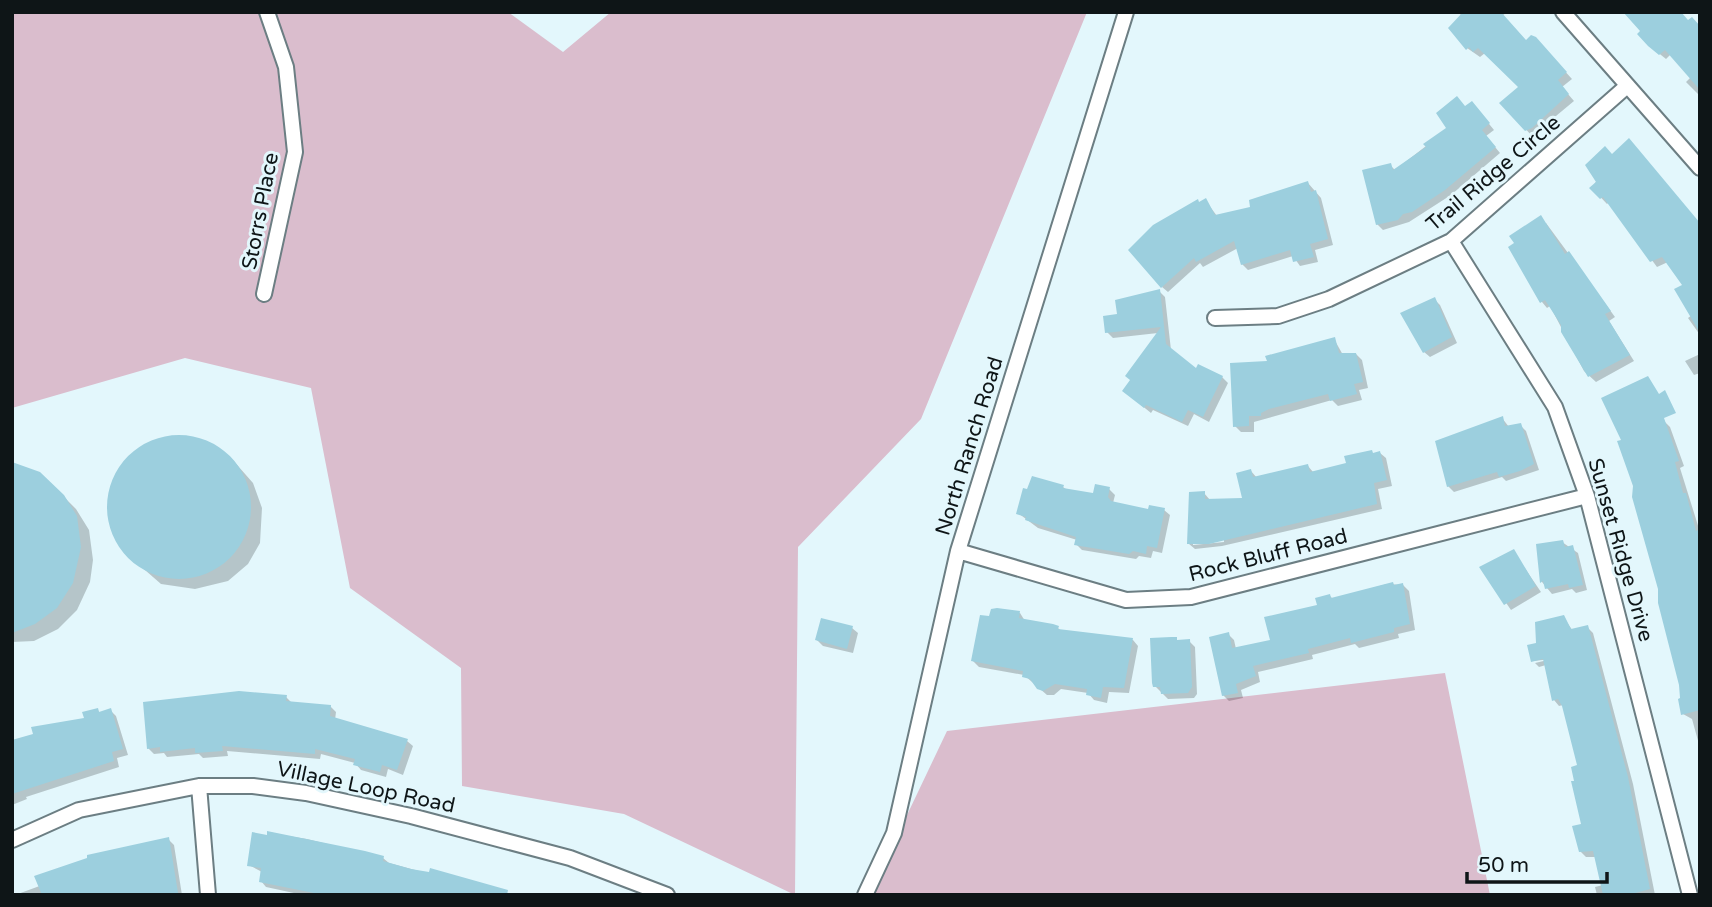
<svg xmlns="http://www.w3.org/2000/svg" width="1712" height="907" viewBox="0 0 1712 907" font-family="'Varela Round',sans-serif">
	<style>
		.green { fill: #dabdcd }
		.shadow { fill: #0003; fill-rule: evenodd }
		.building { fill: #9ccfde }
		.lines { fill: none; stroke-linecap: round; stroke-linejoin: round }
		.street-casing { stroke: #6c7e83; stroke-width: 18 }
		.street { stroke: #fff; stroke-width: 14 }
		.labels { text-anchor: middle; stroke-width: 6; stroke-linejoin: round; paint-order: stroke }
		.street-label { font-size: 21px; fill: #0e1517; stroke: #e3f7fc }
	</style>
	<rect width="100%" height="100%" fill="#e3f7fc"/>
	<path class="green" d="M12,12H508L563,52L611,12H1087L921,419L798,547L795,895L624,814L462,786L461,668L350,588L311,388L185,358L12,408Z
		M1445,673L1490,895H869L947,731Z"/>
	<path class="shadow" d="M1460,12H1507L1502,16L1526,42L1542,46L1572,79L1562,87L1574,101L1532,136L1502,103L1520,87L1485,53L1480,57L1467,48Z
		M1689,22L1700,28V96L1686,82L1691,77L1671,54L1666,59L1656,51Z
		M1465,108L1477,109L1494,130L1486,136L1500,153L1451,195L1409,222L1383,230L1377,224L1390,165L1395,170L1448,129Z
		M1612,156L1700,224V335L1688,318L1692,315L1684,285L1668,262L1657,267L1609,202L1607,204L1592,188Z
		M1308,183L1321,198L1333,245L1315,250L1318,262L1300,266L1293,256L1248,270L1242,264L1238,248L1203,267L1200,263L1168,292L1162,287L1200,203L1205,200L1217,216L1252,208Z
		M1546,223L1615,317L1609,321L1634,361L1596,382L1584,371L1550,306L1547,308L1542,302L1510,248Z
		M1159,291L1165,297L1171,350L1197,370L1222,377L1228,383L1209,422L1194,414L1188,426L1153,410L1151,413L1130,396L1158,333L1113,338L1107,332L1119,316Z
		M1434,299L1440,305L1457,343L1430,357L1424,352Z
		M1334,339L1343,355L1356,354L1362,360L1368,388L1359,390L1362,400L1338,406L1332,400L1254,422V432H1241L1235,426L1269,363Z
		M1700,354V373L1694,375L1685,361Z
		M1502,418L1509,427L1520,425L1526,431L1539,470L1506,481L1502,477L1454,492L1448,486Z
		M1664,421L1670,427L1684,466L1680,468L1700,532V748L1692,719L1683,714Z
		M169,437L202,440L231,458L253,483L262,508L260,543L248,564L228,581L195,589L161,584L130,557L112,529L109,512L115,477L137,450Z
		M1380,453L1386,458L1392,486L1378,489L1382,509L1222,546L1195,549L1189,544L1204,493L1210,500H1244L1251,471L1257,478L1308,466L1313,472L1348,464ZM1224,538V542L1193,545V542Z
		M12,464L63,496L76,509L89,530L93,560L90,582L77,610L58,629L34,641L12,642Z
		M1063,487L1067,490L1095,495L1109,489L1115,495L1113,503L1150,511L1164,510L1170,515L1162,553L1153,551L1151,558L1139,556L1136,559L1082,550L1076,544L1077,540L1038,528L1018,513Z
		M1562,542L1578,553L1587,590L1576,593L1572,589L1552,594L1542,582L1538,545Z
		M1513,551L1541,592L1511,610L1482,568Z
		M1387,584L1403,585L1409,591L1415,630L1398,634L1399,638L1359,648L1355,644L1312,655L1313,659L1258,672L1260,682L1241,690L1243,698L1229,701L1223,695L1228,634L1234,640L1236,649L1272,641L1330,596L1333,599Z
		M1020,613L1025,621L1058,628L1062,632L1133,640L1138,646L1129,693L1109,692L1107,703L1094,700L1088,693L1061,689L1054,695H1047L1024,675L979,667L973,661L990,618Z
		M1563,617L1573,631L1587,627L1593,633L1633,784L1655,895H1597L1595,887L1603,885L1596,857H1586L1580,851L1583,825L1576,782L1579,767L1563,705L1559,706L1554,700L1546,665L1539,667L1535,663L1552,659L1533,661L1538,644Z
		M852,628L858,633L853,653L823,646L817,640Z
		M1189,641L1195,647L1197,694L1194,698L1168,699L1155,686Z
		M286,697L292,703L330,706L336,712L335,720L407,741L413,746L403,775L388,769L386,777L361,770L355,763L321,754L320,759L227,751L228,756L203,758L199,754L167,757L164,753L154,754L148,748Z
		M97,709L100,713L110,710L116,716L128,755L117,758L119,767L26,797L27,799L12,805V742L86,719Z
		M269,833L307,839L383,858L389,863L430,874L431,870L513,895H303L266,887L261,881L262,872L249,865Z
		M168,839L174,845L182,895H15Z"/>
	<path class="building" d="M1463,12H1501L1526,40L1531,35L1536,37L1567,72L1558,80L1569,94L1532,128L1525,131L1499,103L1518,87L1478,48L1473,52L1469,47L1466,50L1448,28Z
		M1623,12H1681L1688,20L1692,17L1700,26V90L1665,50L1659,55L1648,46L1637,34L1640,31Z
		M1457,96L1465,106L1472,101L1490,123L1482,130L1496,147L1445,190L1412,212L1403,214L1398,220L1376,225L1362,170L1391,163L1393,170L1426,147L1423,144L1446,128L1436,113Z
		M1629,138L1700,223V333L1674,289L1682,285L1662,257L1650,262L1603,197L1600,199L1589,188L1596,182L1585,165L1605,146L1612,154Z
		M1308,181L1311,192L1316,190L1328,239L1310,244L1314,257L1293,262L1290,250L1241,265L1234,241L1196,262L1194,258L1161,288L1128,250L1153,225L1198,199L1199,202L1206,198L1215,215L1250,207L1249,200Z
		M1541,215L1565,254L1569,251L1611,311L1605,314L1630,355L1588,377L1561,332V325L1545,300L1540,303L1508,247L1514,243L1509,236Z
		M1160,289L1166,344L1196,368L1198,364L1223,376L1203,417L1188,410L1182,422L1146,405L1144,408L1122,391L1130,380L1125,376L1161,327L1105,333L1103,316L1117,314L1115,300Z
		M1435,297L1452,337L1423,353L1400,313Z
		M1335,337L1339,353H1356L1363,382L1354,384L1357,394L1330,401L1328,394L1269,409L1261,413V416H1249V426L1233,427L1230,363L1267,361L1265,356Z
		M1648,376L1659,394L1665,390L1676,413L1664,418L1679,461L1675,462L1683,493H1686L1696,531L1700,529V710L1681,715L1678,699L1680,698L1679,685L1658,603V589L1632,497L1633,486L1617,441L1621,440L1601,398Z
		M1503,416L1505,426L1521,423L1534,464L1520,471L1499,477L1497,472L1447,487L1435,441Z
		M107 507a72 72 0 1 1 144 0a72 72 0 1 1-144 0Z
		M1372,450L1373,453L1380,451L1387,480L1374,483L1377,504L1209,544H1187L1189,492L1205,491V499L1242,498L1236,473L1251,469L1253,477L1308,464L1310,472L1346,463L1344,456Z
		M12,462L40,472L64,495L77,516L81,547L73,583L57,608L35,624L12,633Z
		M1032,476L1064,485L1063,488L1093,493L1095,484L1110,487L1108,497L1111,501L1148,509L1149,505L1165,508L1157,548L1147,546L1146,554L1133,551L1129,554L1074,545L1076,537L1025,520L1026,517L1016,514L1023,488L1027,489Z
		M1563,540L1565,547L1573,545L1583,585L1569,588L1568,584L1545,589L1543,581L1540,583L1536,544Z
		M1514,549L1536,586L1504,605L1479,567Z
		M1393,582L1394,585L1403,583L1410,624L1394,628V632L1351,643L1350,638L1308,649L1309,653L1253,666L1256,676L1236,684L1238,693L1222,696L1209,637L1229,632L1232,648L1270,640L1264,617L1317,605L1315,598L1330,594L1331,598Z
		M997,608L1020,611L1019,618L1053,624L1059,626L1058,629L1133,638L1124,688L1103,687L1101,698L1086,695L1087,689L1055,684L1043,691L1037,689L1030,679L1022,677L1023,671L971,661L980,615L989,616L991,609Z
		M1564,615L1571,629L1588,625L1628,777L1650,889L1628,895H1603L1593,851L1579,852L1572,826L1581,824L1571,781H1574L1571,767L1577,765L1562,706L1558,699L1552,701L1543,659L1531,662L1527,645L1536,643L1535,622Z
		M821,618L853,626L847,649L815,640Z
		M1171,637H1177V640L1190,639L1192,687L1188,693L1161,694L1160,687H1153L1152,683L1150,638Z
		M239,691L287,695L286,701L331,705L330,716L408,739L397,770L382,765L380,772L353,765L355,759L315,749V754L222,746L223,751L195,753V748L160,752V747L147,749L143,702Z
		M98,708L99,712L111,708L123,749L112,752L114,761L12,794V740L33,734L31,727L84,718L82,712Z
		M267,831L365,851L384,856L383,861L411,869L429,872L430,868L508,890L507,895H324L259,882L261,868L247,866L252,832L267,835Z
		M169,837L178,893L42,895L34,876L87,858V855Z"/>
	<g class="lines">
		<g class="street-casing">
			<path id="street" d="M1563,12L1700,168
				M1451,241L1555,407L1587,496L1690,895
				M264,294L295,152L286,67L267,12
				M1215,318L1278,316L1329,299L1451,241L1627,86
				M958,551L1126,600L1191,597L1587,496
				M199,786L208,895
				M12,840L79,810L199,786H253L306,793L411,816L570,858L667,895
				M865,895L894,833L958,551L1126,12"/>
		</g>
		<use href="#street" class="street"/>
	</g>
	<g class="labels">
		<g class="street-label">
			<text transform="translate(1493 173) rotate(-40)" y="7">Trail Ridge Circle</text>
			<text transform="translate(260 211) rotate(-79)" y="7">Storrs Place</text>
			<text transform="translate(969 446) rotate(-73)" y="7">North Ranch Road</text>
			<text transform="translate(1621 550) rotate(74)" y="7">Sunset Ridge Drive</text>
			<text transform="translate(1268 555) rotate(-14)" y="7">Rock Bluff Road</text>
			<text transform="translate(366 787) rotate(12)" y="7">Village Loop Road</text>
		</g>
	</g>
	<rect width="1712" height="907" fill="none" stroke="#0e1517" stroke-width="28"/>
	<path d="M1467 872v10h140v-10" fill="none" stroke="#0e1517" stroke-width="3.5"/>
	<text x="1478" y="872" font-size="21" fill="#0e1517" stroke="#e3f7fc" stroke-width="5" paint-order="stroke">50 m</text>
</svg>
